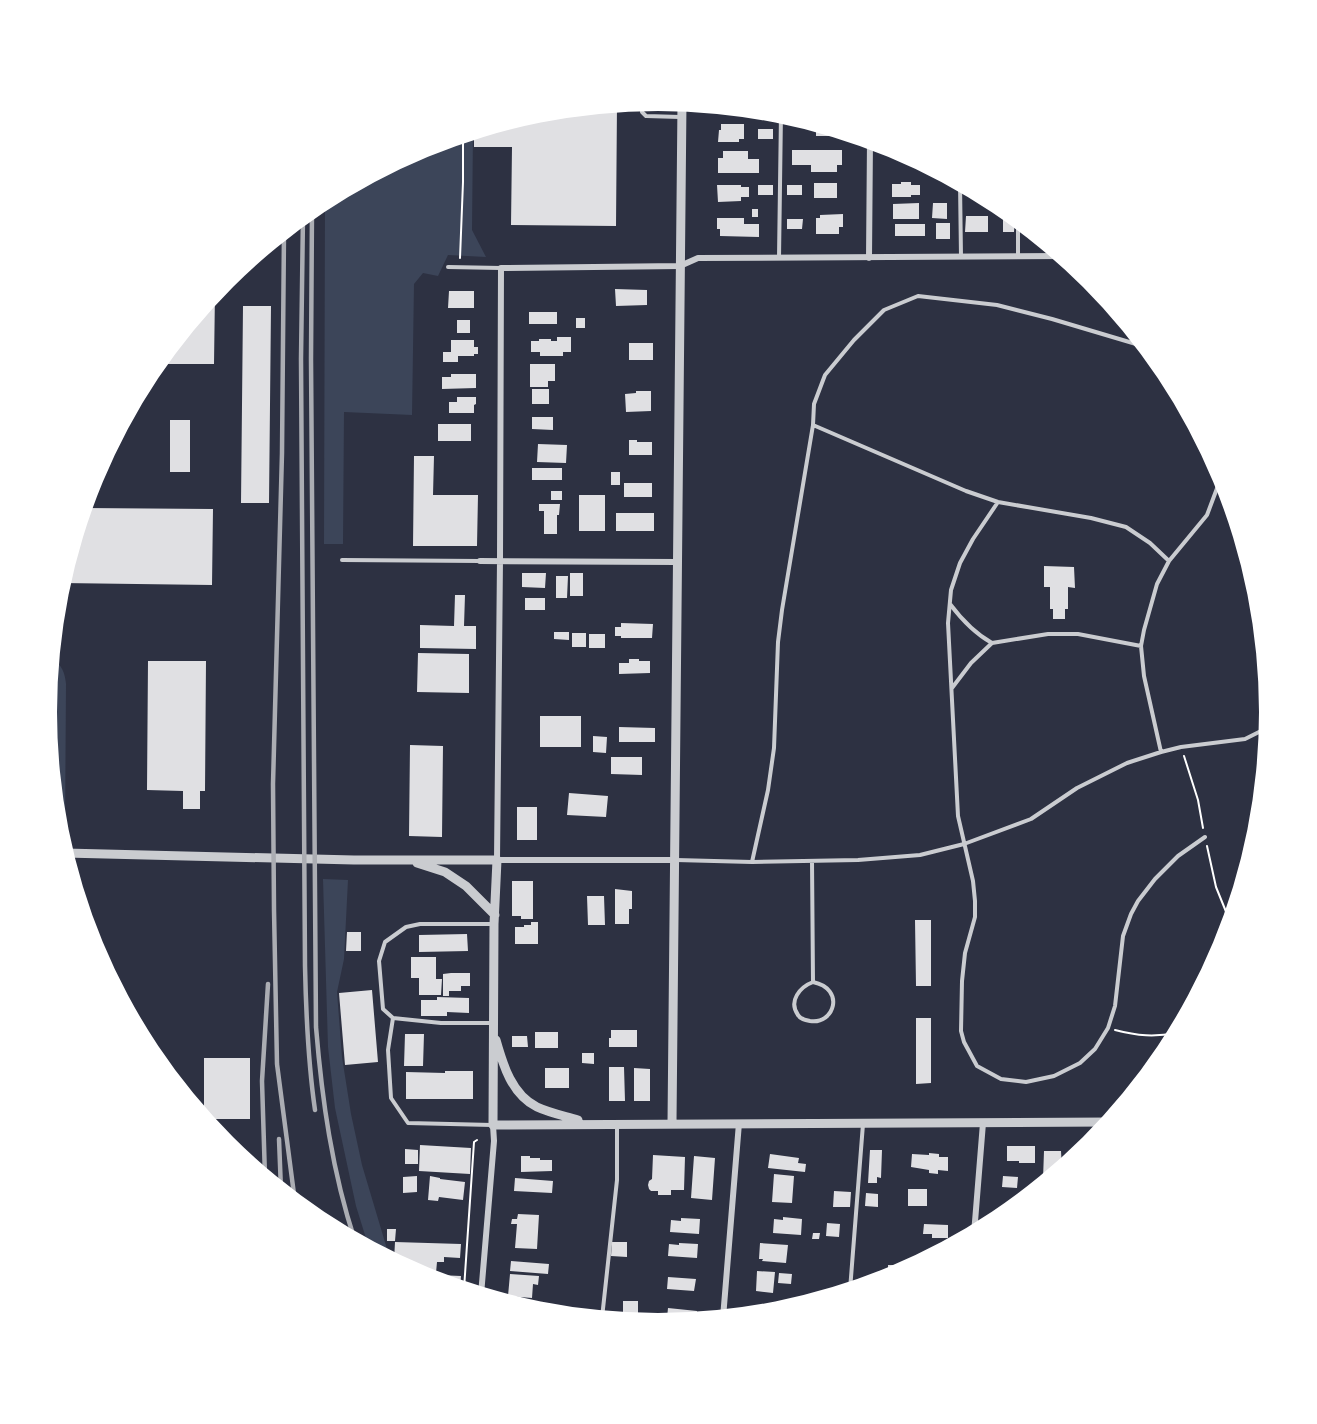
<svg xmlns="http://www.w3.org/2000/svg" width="1317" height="1424" viewBox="0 0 1317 1424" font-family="'PT Sans Narrow',sans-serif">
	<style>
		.green { fill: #3c4559 }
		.building { fill: #e0e0e3 }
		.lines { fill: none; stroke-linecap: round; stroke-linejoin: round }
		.path { stroke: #fff; stroke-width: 2 }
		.service { stroke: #caccd0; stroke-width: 4 }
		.minor { stroke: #caccd0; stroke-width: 6 }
		.tertiary { stroke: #caccd0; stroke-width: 9 }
		.rail { stroke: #abadb3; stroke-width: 4.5 }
	</style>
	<rect width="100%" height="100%" fill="#2d3142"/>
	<path class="green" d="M473,132L472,230L486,257L448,255L438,276L423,273L414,284L412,415L344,412L343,544H324L325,199L425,146Z
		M52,658C62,665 65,673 66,684L65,834H59L58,831L47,712Z
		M323,879L348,880L344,959L337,992L342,1057L351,1114L362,1165L390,1259L369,1248L356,1206L335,1108L328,1047Z"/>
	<path class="building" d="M617,104L616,226L511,225L512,147H474V131L539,112Z
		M718,106L744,108V110H718Z
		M816,123L839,130V136H816Z
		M721,124H744V139H739V142H718L719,130H721Z
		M758,129H773V139H758Z
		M792,150H842V165H837V172H811V165H792Z
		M899,150L914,158H899Z
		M723,151H748V159H759V173H718V158H723Z
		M901,182H911V185H920V195H911V197H892V184H901Z
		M814,183H837V198H814Z
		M717,185H741V187H749V197H741V201L718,202Z
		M758,185H773V195H758Z
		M787,185H802V195H787Z
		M919,203V219H893V204Z
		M933,203H947V219L932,218Z
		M998,203L1015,216L1014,232H1003V212H997Z
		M752,209H758V217H752Z
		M843,214V227H839V234H816V218H820V215Z
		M966,216H988V232H965Z
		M717,218H744V224H759V237L720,236V229H717Z
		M787,219H803L802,229H787Z
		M936,223H950V239H936Z
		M895,224H925V236H895Z
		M1029,228L1041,238H1029Z
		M615,289L647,290V305L616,306Z
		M449,291H474V308H448Z
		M215,292L214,364H156Z
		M243,306H271L269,503H241Z
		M529,312H557V324H529Z
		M576,318H585V328H576Z
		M457,320H470V333H457Z
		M557,337H571V352H563V356H540V352H531V341H539V339H551V341H557Z
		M451,340H474V347H478V354H474V356H458V362H443V352H451Z
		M629,343H653V360H629Z
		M530,364H555V381H548V387H530Z
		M451,374H476V388L442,389V377H451Z
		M532,389H549V404H532Z
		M636,391H651V411L626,412L625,394L636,393Z
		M457,397H476V404L474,405V413H449V402H457Z
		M532,417H553V430L532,429Z
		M170,420H190V472H170Z
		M438,424H471V441H438Z
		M629,440H637V442H652V455H629Z
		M538,444L567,445L566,463L537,462Z
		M414,456H434L433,495H478L477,546H413Z
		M532,468H562V480H532Z
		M611,472H620V485H611Z
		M624,483H652V497H624Z
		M551,491H562V500H551Z
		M579,495H605V531H579Z
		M539,504H560L559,515H557V534H544V511H539Z
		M84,508L213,509L212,585L61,583Z
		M616,513H654V531H616Z
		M1044,566L1074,567L1075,588L1068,587V609H1065V619H1053V609H1050V587H1044Z
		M522,573H546L545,588L522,587Z
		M570,573H583V596H570Z
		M556,576H568L567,598H556Z
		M455,595H465L464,626H476V649L420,648V625L454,626Z
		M525,598H545V610H525Z
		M621,623L653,624L652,638H621V636H615V627H621Z
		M554,632H569V640L554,639Z
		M572,633H586V647H572Z
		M589,634H605V648H589Z
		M418,653L469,654V693L417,692Z
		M629,659H639V661H650V673L619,674V663H629Z
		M148,661H206L205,791H200V809H183V791L147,790Z
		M540,716H581V747H540Z
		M619,727L655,728V742H619Z
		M593,736L607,737L606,753L593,752Z
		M410,745L443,746L442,837L409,836Z
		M611,757H642V775L611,774Z
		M569,793L608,796L606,817L567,815Z
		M517,807H537V840H517Z
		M512,881H533V919H521V916H512Z
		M615,889L632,891V909H629V924H615Z
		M587,896H604L605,925H588Z
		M915,920H931V986H916Z
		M531,922H538V944H515V927H524V925H531Z
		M347,932H361V951H346Z
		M467,934L468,951L419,952V935Z
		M411,957H436V979H442L441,995H419V978H411Z
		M451,973H470V986H461V991H449V996H443V974Z
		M372,990L378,1062L345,1065L339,993Z
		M437,997L469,998V1013L447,1012V1016H421V1000H437Z
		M916,1018H931V1083L916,1084Z
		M611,1030H637V1047H609V1038H611Z
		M535,1032H558V1048H535Z
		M405,1034H424L423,1066H404Z
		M512,1036H527L528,1047H512Z
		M582,1053H594V1064L582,1063Z
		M204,1058H250V1119H205L204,1118Z
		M609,1067H624L625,1101H609Z
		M545,1068H569V1088H545Z
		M634,1068L650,1069V1101H634Z
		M445,1071H473V1099H406V1072L445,1073Z
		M420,1145L471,1148L470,1174L419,1171Z
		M1007,1146H1035V1163H1019V1161H1007Z
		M405,1149L418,1150V1164H405Z
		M870,1150H882L881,1178L877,1177V1183H868Z
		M1044,1151H1061L1062,1169L1049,1179H1043Z
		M929,1153L939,1154V1157H948V1171L938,1170V1174L929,1173V1170L911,1167L912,1154L929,1155Z
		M770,1154L799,1158L798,1163L806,1164L805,1172L768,1168Z
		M653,1155L685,1157L684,1190H671V1195H658V1191H651L649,1189L648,1185L649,1181L652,1179Z
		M521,1156H530V1158H540V1160H552V1171L521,1172Z
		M694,1156L715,1158L712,1200L691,1198Z
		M774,1174L794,1176L792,1203L772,1202Z
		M417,1176V1192L403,1193V1177Z
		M430,1176L440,1178V1179L465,1182L463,1200L439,1197L438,1201L428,1200Z
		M1003,1176L1018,1177L1017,1188L1002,1187Z
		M515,1178L553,1181L552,1193L514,1191Z
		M908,1189H927V1206H908Z
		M834,1191L851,1192L850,1207H833Z
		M866,1193L878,1194V1207L865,1206Z
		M518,1214L539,1215L537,1249L515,1248L517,1224H511L512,1219H517Z
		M783,1217L802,1219L801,1235L773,1233L774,1219L783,1220Z
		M681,1218L700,1219L699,1234L670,1232L671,1220L681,1221Z
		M827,1223L840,1224L839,1237L826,1236Z
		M924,1224L948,1225V1238H932V1234H923Z
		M387,1229H396L395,1241H387Z
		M813,1233H820L819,1239H812Z
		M395,1242L461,1244L460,1258L444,1257V1262H437L436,1273L414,1272L410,1270V1264L398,1263L394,1261Z
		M612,1242H627V1257L611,1256Z
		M679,1243L698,1244L697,1258L668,1256L669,1244L679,1245Z
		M760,1243L788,1245L786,1263L762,1261L763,1259H759Z
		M511,1261L549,1264L548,1274L510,1271Z
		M888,1265H900V1271H888Z
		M757,1271L775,1272L773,1293L756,1291Z
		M779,1273L792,1274L791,1284L778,1283Z
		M510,1274L539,1276L538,1285L533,1284L532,1298L508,1296Z
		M438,1275L461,1276L460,1288L437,1281Z
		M668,1277L696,1279L694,1291L667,1289Z
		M623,1301H638V1318L623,1317Z
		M756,1305L772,1306V1313L755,1315Z
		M668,1308L697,1311L696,1320L667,1318Z"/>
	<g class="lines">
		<path class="path" d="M460,258L463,182V135
			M1184,756L1198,800L1203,828
			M1207,846L1216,887L1231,924
			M1115,1030C1138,1036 1154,1037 1177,1033
			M464,1289L474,1142L477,1140"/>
		<path class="service" d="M643,102L642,112L646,116L680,117
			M960,183L961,257
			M1018,256V219
			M779,258L781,113
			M448,267L501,268
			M813,425L966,491L998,502L1091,518L1126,527L1150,543L1169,561
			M998,502L973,539L960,563L951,590L948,623L958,816L973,881L975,901V917L965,953L962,981L961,1031L964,1042L977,1066L1001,1079L1026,1082L1054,1076L1080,1063L1095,1049L1108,1028L1115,1006L1123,936L1131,914L1138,901L1155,879L1178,856L1205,837
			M342,560L480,561
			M950,604C962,620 974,633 992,643
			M952,688L971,663L992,643L1048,634H1078L1141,646
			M1161,752L1144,676L1141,646L1144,630L1157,584L1169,561L1207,515L1222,475
			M676,860L752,862L858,860L920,855L964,844L1031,819L1077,788L1127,763L1161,752L1181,747L1245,739L1269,727
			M812,861L813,982C800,987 788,1001 798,1015C800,1019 805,1020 810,1021C834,1025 846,989 813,982
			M752,862L768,790L774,748L778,642L782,610L813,425L814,404L825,375L854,340L884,310L918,296L997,305L1052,319L1136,344L1150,351
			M393,1018L388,1050L391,1098L408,1123L492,1125
			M493,1023H441L393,1018L383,1009L379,961L385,942L406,927L420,924H494
			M850,1290L863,1124
			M602,1318L617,1180V1125"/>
		<path class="minor" d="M869,258L870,140
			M480,561L677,562
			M674,860H497L500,560L501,268L680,266L698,258L1063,256
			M974,1234L983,1123
			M481,1295L494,1141L493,1125
			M723,1318L739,1123"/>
		<path class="tertiary" d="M65,853L354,860H497L494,924L493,1125L1110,1122
			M417,863L445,872L466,886L495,915
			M496,1040C503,1065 512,1095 537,1107C550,1113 565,1116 578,1120
			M672,1123L682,102"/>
		<path class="rail" d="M312,209L311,359L316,1027C322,1100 332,1171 355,1241
			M303,216L301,359L305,966C306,1014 308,1062 315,1110
			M284,232L282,453L273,784L274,910L277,1064L295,1202
			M279,1139L281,1190
			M265,1177L262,1081L268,984"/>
	</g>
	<path d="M0 0H1317V1424H0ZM57 712a601 601 0 1 1 1202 0a601 601 0 1 1-1202 0Z" fill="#fff" fill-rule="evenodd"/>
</svg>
